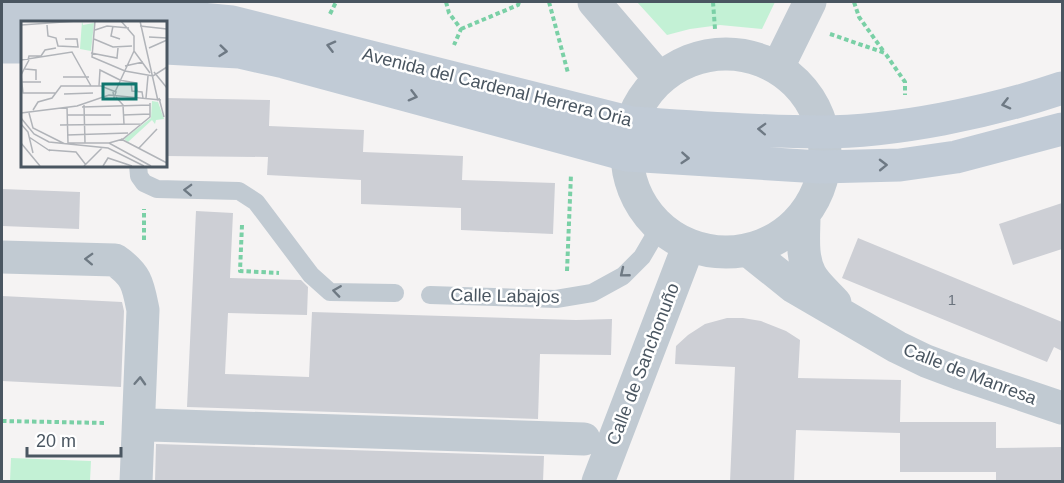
<svg xmlns="http://www.w3.org/2000/svg" width="1064" height="483" viewBox="0 0 1064 483" font-family="Arial,sans-serif">
	<style>
		.green { fill: #c3f1d5 }
		.building { fill: #cdcfd5 }
		.lines { fill: none; stroke-linecap: round; stroke-linejoin: round }
		.path { stroke: #7ad0a6; stroke-width: 4; stroke-dasharray: 4.5 3; stroke-linecap: butt }
		.lane { stroke: #c1cad2; stroke-width: 18 }
		.street { stroke: #c1cad2; stroke-width: 33 }
		.secondary { stroke: #c1cbd6; stroke-width: 33 }
		.oneway { stroke: #6e7984 }
		.oneway2 { stroke: #6e7983 }
		.labels { text-anchor: middle; stroke-width: 5; stroke-linejoin: round; paint-order: stroke }
		.number-label { font-size: 15px; fill: #6b747e }
		.street-label { font-size: 18px; fill: #4a5661; stroke: #fff }
		.inset-road { fill: none; stroke: #b1b4b9; stroke-width: 1.5 }
		.view { fill: #0f766e; fill-opacity: 0.15; stroke: #0f766e; stroke-width: 3 }
		.inset-edge { fill: none; stroke: #4a5661; stroke-width: 3 }
	</style>
	<rect width="100%" height="100%" fill="#f5f3f3"/>
	<path class="green" d="M637,2H775L762,29L720,25L690,29L667,35Z
		M11,458L91,461L90,481H10Z"/>
	<path class="building" d="M166,98L270,100L269,126L364,130L363,152L463,156L462,180L555,183L553,234L461,230V208L361,204V180L267,175L268,157L165,156Z
		M2,189L80,192L79,229L2,226Z
		M1062,203V249L1013,265L999,224Z
		M196,211L233,213L230,278L301,280L308,287L307,315L228,313L225,374L309,377L312,312L576,320L612,319L611,355L540,354L538,419L187,407Z
		M858,238L1062,322V351L1054,347L1047,362L842,278Z
		M2,296L122,302L124,311L121,387L2,381Z
		M727,318H743L761,321L786,331L800,340L798,378L901,380L900,422H996V448L1062,447V482H996V472H900V433L796,430L794,482H730L735,367L675,364L676,346L688,335L705,324Z
		M156,444L544,456L543,482H155Z"/>
	<g class="lines">
		<path class="path" d="M446,2L449,13L461,29L454,45
			M549,2L568,73
			M713,2L715,29
			M854,2L859,17L884,52
			M330,14L336,2
			M461,29L518,5L519,2
			M830,34L885,53L905,82V95
			M242,225L240,271L279,273
			M144,240V209
			M567,271L571,174
			M2,421L106,423"/>
		<path class="lane" d="M138,165L139,176L144,183L157,189L239,191L256,202L311,275L330,292L395,293
			M430,295L556,299L592,293L623,276L642,257L659,228"/>
		<path class="street" d="M594,2L660,79
			M627 153a99 99 0 1 1 198 0a99 99 0 1 1-198 0Z
			M778,67L810,2
			M804,216C804,235 801,256 810,274C815,284 827,294 835,303
			M749,251L794,287L897,347L926,361L958,373L1062,408
			M2,257L115,260C137,275 138,285 143,310L136,482
			M151,425L584,439
			M598,482L688,247"/>
		<path class="secondary" d="M2,15L170,16L232,22L632,123C694,127 757,132 820,132C895,132 991,112 1062,88
			M2,47H22
			M165,48L239,52L284,62L627,155L820,167L900,165L956,157L1062,129"/>
	</g>
	<defs><path id="oneway-chevron" d="M-2-3.5L2.5 0L-2 3.5" fill="none" stroke-width="1.6" stroke-linecap="round" stroke-linejoin="round" transform="scale(1.5)"/></defs>
	<g class="oneway">
		<use href="#oneway-chevron" transform="translate(331 46) rotate(-166)"/>
		<use href="#oneway-chevron" transform="translate(223 51) rotate(6)"/>
		<use href="#oneway-chevron" transform="translate(413 96) rotate(15)"/>
		<use href="#oneway-chevron" transform="translate(1006 104) rotate(166)"/>
		<use href="#oneway-chevron" transform="translate(762 129) rotate(-178)"/>
		<use href="#oneway-chevron" transform="translate(685 158) rotate(4)"/>
		<use href="#oneway-chevron" transform="translate(883 165) rotate(-1)"/>
	</g>
	<g class="oneway2">
		<use href="#oneway-chevron" transform="translate(188 190) rotate(-178)"/>
		<use href="#oneway-chevron" transform="translate(89 259) rotate(-178)"/>
		<use href="#oneway-chevron" transform="translate(624 273) rotate(141)"/>
		<use href="#oneway-chevron" transform="translate(337 291) rotate(-172)"/>
		<use href="#oneway-chevron" transform="translate(140 381) rotate(-87)"/>
	</g>
	<g class="labels">
		<g class="number-label">
			<text x="952" y="305">1</text>
		</g>
		<g class="street-label">
			<text transform="translate(497 87) rotate(14)" y="6">Avenida del Cardenal Herrera Oria</text>
			<text transform="translate(505 296) rotate(1)" y="6">Calle Labajos</text>
			<text transform="translate(643 364) rotate(-69)" y="6">Calle de Sanchonuño</text>
			<text transform="translate(970 374) rotate(21)" y="6">Calle de Manresa</text>
		</g>
	</g>
	<g transform="translate(21 21)">
		<rect width="146" height="146" fill="#f5f3f3"/>
		<path d="M61,0L62,4L73,2L70,30L59,28ZM131,80L137,81L143,98L135,99L134,103L131,99L107,121L103,118L130,97Z" fill="#c3f1d5"/>
		<path class="inset-road" d="M74,0L71,36L104,50L132,55L146,46M100,0L113,15V30L129,52M119,0L137,80M0,4L56,0M26,4L27,15L35,17L37,25L57,26L56,18H44M92,5L90,15L99,18M119,5L146,8M74,9L86,5L108,7M128,16L146,17M73,18L92,26L111,25M128,27L146,19M70,32L96,37L97,27M0,39L51,31L70,65M7,39L8,35H20L24,29L35,27M8,39L0,54L2,72H35M104,45L122,41M4,48L15,49V59M133,51L146,67M42,56H68M98,59L115,62L116,70M0,61H20M110,61L111,70L121,71L122,77M78,65L79,49L99,59M94,71L113,30M43,73L72,72M95,76L102,84L103,103M125,77L127,55M138,77L143,96M63,84L64,122M46,86L47,122H88L130,145M61,86L129,84M12,89L17,81L31,77L40,65H80L95,71L93,77L92,71M0,92L56,85L88,74L140,79M8,92L12,107L44,123M46,94H90M102,94L129,93M0,97L13,113L28,121L87,127L123,145M0,103L7,111L12,132M39,104L121,103M46,114L107,112M8,116L29,130M100,118L146,142M0,122L19,145M88,122L102,118L129,96V82M118,127L136,108M28,129L55,131L65,144M63,145L81,127M82,145L87,137L111,145"/>
		<path class="view" d="M82,63H115V78H82Z"/>
		<rect width="146" height="146" class="inset-edge"/>
	</g>
	<rect width="1064" height="483" fill="none" stroke="#4a5661" stroke-width="6"/>
	<path d="M27 447v9h94v-9" fill="none" stroke="#4a5661" stroke-width="3"/>
	<text x="36" y="447" font-size="18" fill="#4a5661" stroke="#ffffff" stroke-width="4.5" paint-order="stroke">20 m</text>
</svg>
